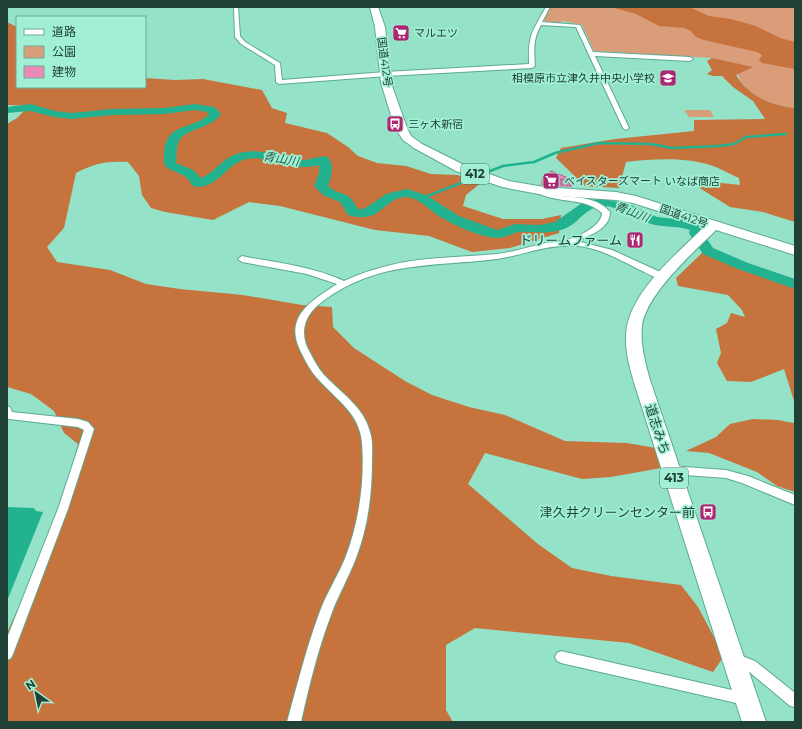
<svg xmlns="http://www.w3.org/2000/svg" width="802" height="729" viewBox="0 0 802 729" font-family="Montserrat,'Noto Sans JP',sans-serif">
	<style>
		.green { fill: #d99d7a }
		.forest { fill: #c7733d }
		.water { fill: #22b28f }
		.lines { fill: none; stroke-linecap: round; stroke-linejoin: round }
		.stream { stroke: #22b28f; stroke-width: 2.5 }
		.river { fill: #22b28f; fill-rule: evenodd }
		.minor-casing { stroke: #5caa91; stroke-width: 2 }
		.trunk-casing { stroke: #5caa91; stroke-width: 2 }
		.minor { fill: #fff; fill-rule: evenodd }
		.trunk { fill: #fff; fill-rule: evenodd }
		.wall { fill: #c9789d }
		.building { fill: #ea8bb7; stroke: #a46180 }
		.labels { text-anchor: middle; stroke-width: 3.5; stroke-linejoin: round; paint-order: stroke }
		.far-poi-label { font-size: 11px; fill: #204137; stroke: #a1f0d5; text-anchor: start }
		.far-street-label { font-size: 11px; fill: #204137; stroke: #a1f0d5 }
		.far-water-label { font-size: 12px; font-style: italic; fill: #295e4e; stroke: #a1f0d5 }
		.shield { fill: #a1f0d5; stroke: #477666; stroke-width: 1 }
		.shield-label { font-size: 12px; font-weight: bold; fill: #204137 }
		.poi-label { font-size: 13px; fill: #204137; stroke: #a1f0d5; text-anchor: end }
		.street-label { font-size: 13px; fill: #204137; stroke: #a1f0d5 }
	</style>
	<rect width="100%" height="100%" fill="#94e2c8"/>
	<path class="green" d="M550,7H795V108C769,106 737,93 736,64L712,58L594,51L582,25L563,21L559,23L545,22L544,19Z
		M710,110L714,117H689L684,110Z"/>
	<path class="forest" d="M611,7H689L709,16L731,19L756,26L780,38L795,42V69L762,63L759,60L762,55L757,52L704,40L696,37L691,31L684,28L659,26L636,14Z
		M7,22L17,27V87H145V78L175,80L203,79L262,90L272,108L287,113L285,123L327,133L348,147L358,156L377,163L406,166L431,174L457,175L482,182L466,195L463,206L503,219H542L561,215L559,233L510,248L472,252L429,236L375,230L280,206L249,202L213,220L165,212L151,208L142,195L139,176L128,162C106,161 95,163 76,173L64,228L47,247L57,262L110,270L146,284L180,289L243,295L302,305L332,307L333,327L354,348L405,381L432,395L469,407L505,415L565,441L627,443L656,448L661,468L611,477L582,479L485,453L468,484L538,544L572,568L611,576L681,585L698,607L724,656L713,672L629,643L475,628L446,645V710L453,722H7V633L67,497L69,477L78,444L64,433L54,411L31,394L7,387V124L17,118L25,110L37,106L7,105Z
		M712,58L753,67L736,75C748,96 772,106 795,108V222L763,212L730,207L698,187L703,181L740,185L739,178C730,174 720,168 710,165C683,157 654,159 626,162L619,188L585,186L556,158L561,148L615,139L694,131V120L765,119L753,101L733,87L722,76H713L707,74L712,70L707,61Z
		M704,251L769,277L795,280V404L784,369L751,382L727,381L717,363L721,353L716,329L727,323L731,313L745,317L742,310L728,295L678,286L676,278Z
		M753,419L778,420L793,423L795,420V492L777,486L757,472L709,453L686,451L716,437L730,424Z"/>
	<path class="water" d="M7,507L34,508L36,511L43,512L7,601Z"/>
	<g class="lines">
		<path class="stream" d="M485,173L503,166L534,162L555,153L599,143L651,144L672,148L718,146L734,144L746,137L786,134
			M422,198L474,178"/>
		<path class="river" d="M31,104L55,111L72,113L112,109L164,108L195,104L215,107L221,114C211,129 186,128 179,141C176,147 177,156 176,163L193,170L201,178C214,173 221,160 234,155C259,145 277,158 301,160C310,161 319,155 328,157C335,167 331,176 328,186C340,197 347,188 358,209H363L367,207L386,194L407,189L426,195L459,216L497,230L515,224L539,225L555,222L582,203L601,198L633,206L657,217L685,220L702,225L704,228L703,233L713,248L748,263L795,279V289L738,269L703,254L689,233L690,230C676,225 661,228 648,223C635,219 614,204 600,206C587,208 580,220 570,226C553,236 536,231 519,232C511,233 504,239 496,238C478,236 458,227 442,218C431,212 419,197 406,197C382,198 382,225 348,215L340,202L323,195L314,186L319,173V165C291,173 270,154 247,159C227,163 220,186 198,187C191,187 191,182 187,178C181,173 172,171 166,167C163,163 164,157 164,152C166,122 194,130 209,114L207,112L195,110L164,114L112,115L72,119L54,117L30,111L7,113V107Z"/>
		<g class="minor-casing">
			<path id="minor" d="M234,7H238L240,36L245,42L280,63L282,80L385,72L529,64C528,35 532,32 546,7H550L542,22L580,25L593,52L690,57L693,59L690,61L595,56L629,128L626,130L623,128L576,27L541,25C533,39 534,50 535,66L532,68L387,76L279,84L276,82L275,65L241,44L235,37Z
				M544,189L546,190L548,193L553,195C572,198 596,195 610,212C610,229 590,235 577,241L612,250L667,275L668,277L667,279C657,280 645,272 636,268C613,256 589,243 562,246C540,247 519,256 497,259C433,267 379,260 323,301C308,312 299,327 307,347C312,356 317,367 324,375C341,393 364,407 370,432C373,441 372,451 372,461C372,494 368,527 356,558C349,577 338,595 331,615C318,649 309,686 301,722H287C297,686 306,649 319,614C326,594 338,576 346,556C359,521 365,481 362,443C360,414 337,400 319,380C311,372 306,362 301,352C283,317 311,301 337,284L307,274L242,262L238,259L242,256C276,263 312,266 344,281C364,272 383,266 405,262C435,257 466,257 497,254C513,252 529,247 545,243C551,242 559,242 566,240C578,237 602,226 602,213C586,198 562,203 542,195L540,191Z
				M7,406L10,407L12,412L78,419L88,422L94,429L68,509L13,654L11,658L7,660V638L58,509L84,430L78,427L9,419L7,418Z
				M671,466L726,470L748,476L795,495V505L742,483L726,478L671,474L667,473L666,470L667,467Z
				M561,651L745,693L750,694L751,699L750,704L745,705L561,663L557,661L555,657L557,653Z
				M734,653L755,661L795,693V707L790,706L747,670L730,663L728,659L730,655Z"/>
		</g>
		<g class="trunk-casing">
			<path id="trunk" d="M370,7H378L385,27L391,83L407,128L411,136L422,144L464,165L509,181L544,187L616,192L636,196L795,246V255L716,230C693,253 648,292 642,325C640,344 645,362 650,380L766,722H742L638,395C632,376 625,355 626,335C628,293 677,254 705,226L633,203L616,200L544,195L502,187L456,171L414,148L403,140L395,128L381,83L375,27Z"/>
		</g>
		<use href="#minor" class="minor"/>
		<use href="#trunk" class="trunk"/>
	</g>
	<path class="wall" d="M542,178L573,180L572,187L541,185Z"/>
	<path class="building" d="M551,171L573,180L542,178Z"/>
	<defs>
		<g id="supermarket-square" transform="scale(0.9)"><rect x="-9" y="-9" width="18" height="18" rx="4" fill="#ac2872" stroke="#a1f0d5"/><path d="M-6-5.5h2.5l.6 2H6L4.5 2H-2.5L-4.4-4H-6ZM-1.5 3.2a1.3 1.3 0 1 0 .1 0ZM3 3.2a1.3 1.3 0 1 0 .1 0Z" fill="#fff"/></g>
		<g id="school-square" transform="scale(0.9)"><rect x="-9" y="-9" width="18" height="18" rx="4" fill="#ac2872" stroke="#a1f0d5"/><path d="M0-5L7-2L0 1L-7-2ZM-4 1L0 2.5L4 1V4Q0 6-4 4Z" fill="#fff"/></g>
		<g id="bus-square" transform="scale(0.9)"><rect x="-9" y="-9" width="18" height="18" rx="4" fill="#ac2872" stroke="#a1f0d5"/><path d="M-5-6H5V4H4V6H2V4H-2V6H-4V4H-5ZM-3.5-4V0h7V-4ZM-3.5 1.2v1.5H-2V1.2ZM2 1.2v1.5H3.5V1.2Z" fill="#fff"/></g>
		<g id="restaurant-square" transform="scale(0.9)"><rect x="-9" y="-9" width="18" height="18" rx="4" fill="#ac2872" stroke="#a1f0d5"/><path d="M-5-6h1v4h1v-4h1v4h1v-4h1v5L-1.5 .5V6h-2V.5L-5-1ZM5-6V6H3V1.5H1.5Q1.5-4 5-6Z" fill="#fff"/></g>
	</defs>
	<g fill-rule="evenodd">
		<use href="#supermarket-square" x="401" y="33"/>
		<use href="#school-square" x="668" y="78"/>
		<use href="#bus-square" x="395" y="124"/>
		<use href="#supermarket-square" x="551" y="181"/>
		<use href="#restaurant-square" x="635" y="240"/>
		<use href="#bus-square" x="708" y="512"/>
	</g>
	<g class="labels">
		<g class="far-poi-label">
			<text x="414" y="37">マルエツ</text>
			<text x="655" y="82" text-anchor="end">相模原市立津久井中央小学校</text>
			<text x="408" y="128">三ヶ木新宿</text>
			<text x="564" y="185">ベイスターズマート いなば商店</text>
		</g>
		<g class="far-street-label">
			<text transform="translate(385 62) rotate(82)" y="4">国道412号</text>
			<text transform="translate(684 216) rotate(19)" y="4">国道412号</text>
		</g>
		<g class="far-water-label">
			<text transform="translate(281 159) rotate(9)" y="4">青山川</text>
			<text transform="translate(632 212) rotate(21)" y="4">青山川</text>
		</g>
		<g class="shield">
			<rect x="461" y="164" width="28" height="20" rx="3"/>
			<rect x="660" y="468" width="28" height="20" rx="3"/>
		</g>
		<g class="shield-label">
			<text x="475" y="178">412</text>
			<text x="674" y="482">413</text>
		</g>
		<g class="poi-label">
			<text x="622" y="245">ドリームファーム</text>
			<text x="695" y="517">津久井クリーンセンター前</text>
		</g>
		<g class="street-label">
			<text transform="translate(658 429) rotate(72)" y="5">道志みち</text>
		</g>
	</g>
	<rect width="802" height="729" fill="none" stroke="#204137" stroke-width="16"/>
	<rect x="16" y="16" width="130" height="72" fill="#a1f0d5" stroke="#6daa96"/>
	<rect x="24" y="29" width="20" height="6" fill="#ffffff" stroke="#6daa96"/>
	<text x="52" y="36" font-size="12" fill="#204137">道路</text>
	<rect x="24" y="46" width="20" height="12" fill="#d99d7a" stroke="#6daa96"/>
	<text x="52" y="56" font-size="12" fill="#204137">公園</text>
	<rect x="24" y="66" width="20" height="12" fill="#ea8bb7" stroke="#6daa96"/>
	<text x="52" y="76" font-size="12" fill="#204137">建物</text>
	<g transform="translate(36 693) rotate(327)" stroke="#a1f0d5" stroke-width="3" paint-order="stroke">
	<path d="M0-3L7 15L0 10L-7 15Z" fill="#204137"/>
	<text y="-6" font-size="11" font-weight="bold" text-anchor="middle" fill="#204137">N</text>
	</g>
</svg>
